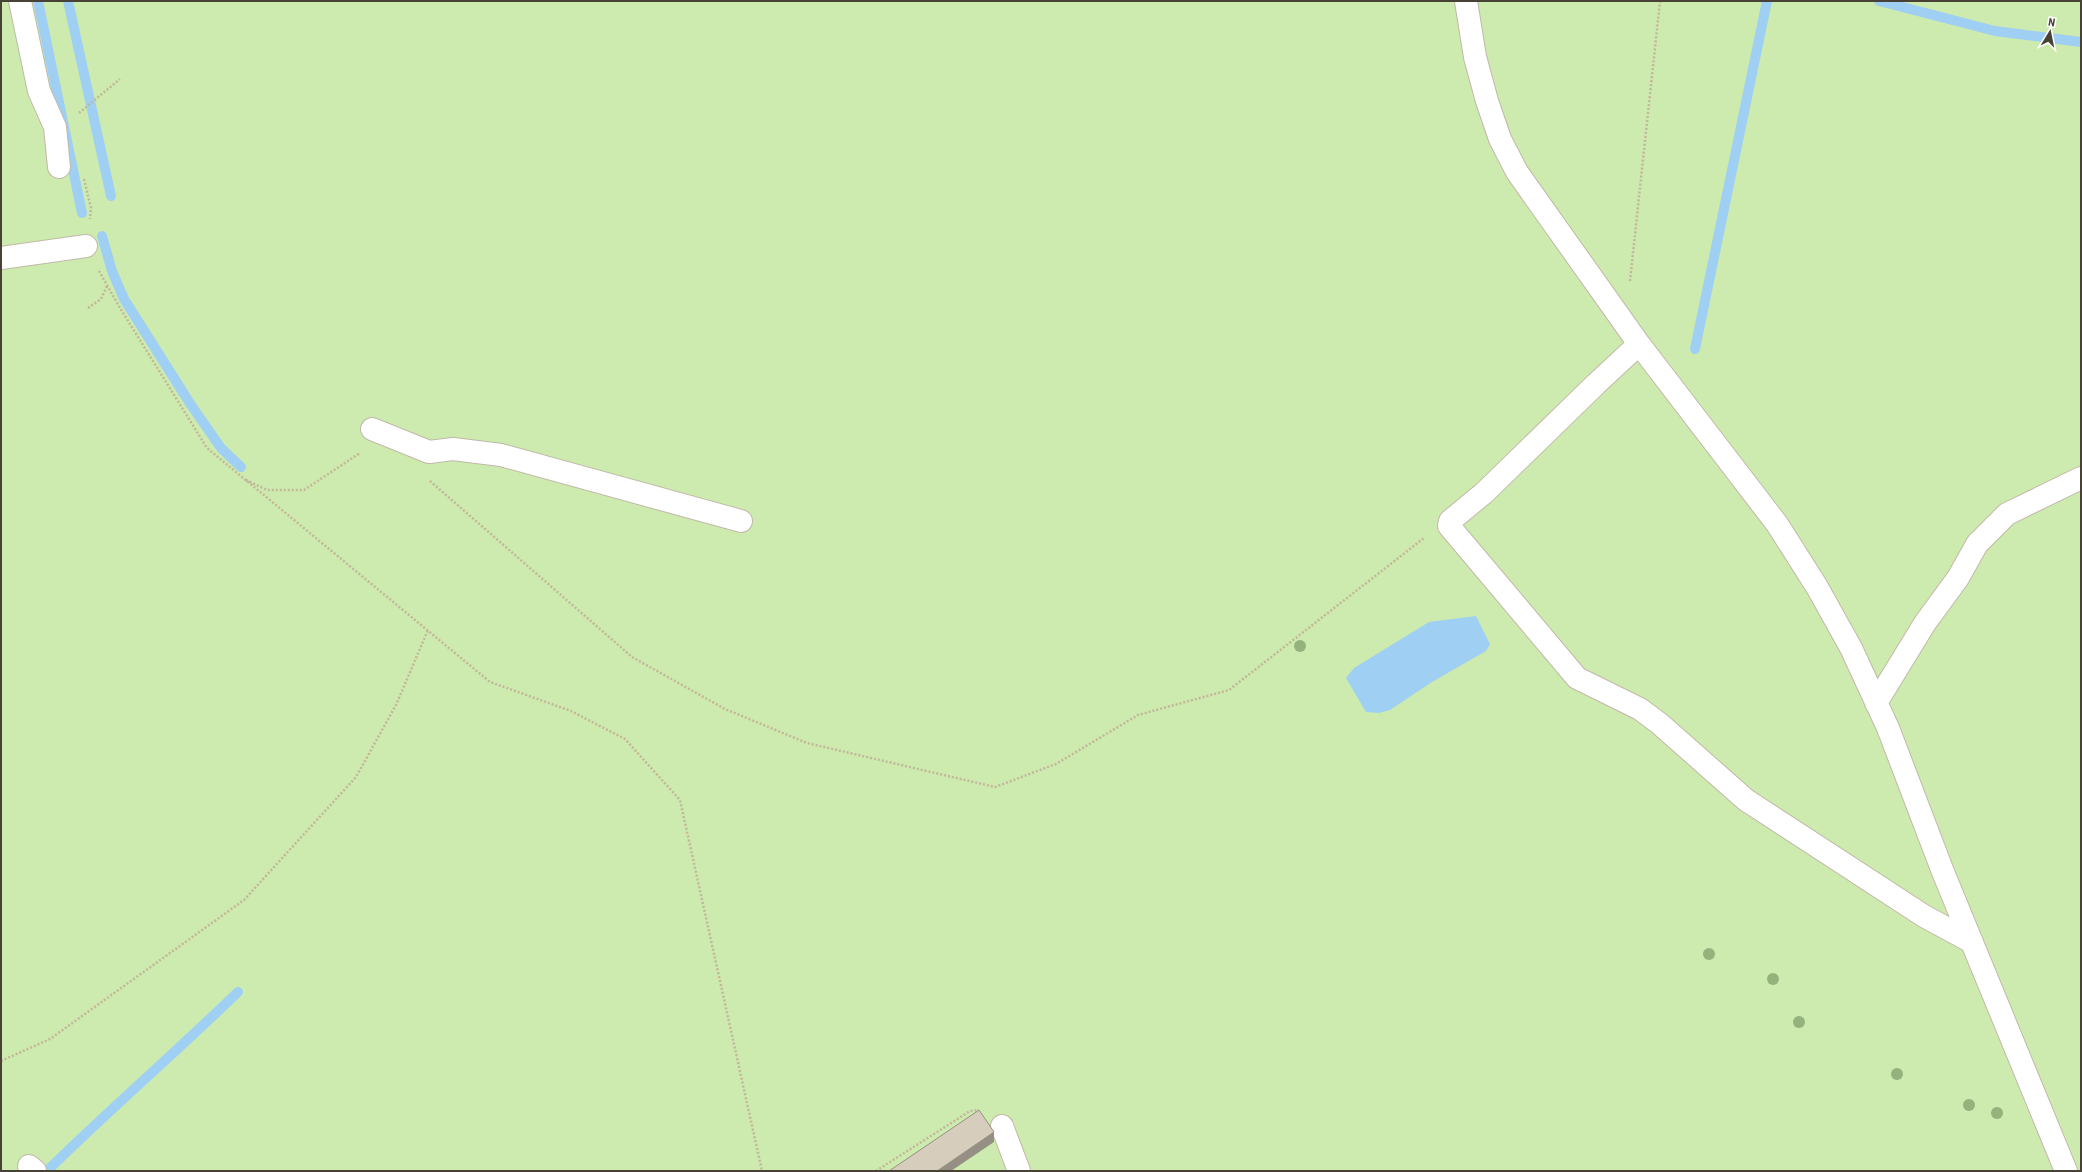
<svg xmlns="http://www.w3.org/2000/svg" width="2082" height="1172" viewBox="0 0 2082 1172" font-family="'Roboto Condensed',sans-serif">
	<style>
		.green { fill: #cdebae }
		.water { fill: #a0cff4 }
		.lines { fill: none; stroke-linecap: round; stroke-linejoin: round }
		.stream { stroke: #a0cff4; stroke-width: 10 }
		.minor-casing { stroke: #c1b9a9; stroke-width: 24 }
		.path { stroke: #c3b69a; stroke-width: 2.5; stroke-dasharray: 2 2; stroke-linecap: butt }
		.minor { stroke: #fff; stroke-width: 22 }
		.tree { fill: #93b27c }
		.shaded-wall { fill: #969084 }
		.building { fill: #d7cdbc; stroke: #969084 }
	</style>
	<rect width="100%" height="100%" fill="#f4f1e7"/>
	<path class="green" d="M1,1H2081V1171H1Z"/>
	<path class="water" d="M1476,616L1490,644L1486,651L1432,682L1390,710L1379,713L1366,712L1346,678L1354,668L1429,622Z"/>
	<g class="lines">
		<path class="stream" d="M38,1L82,213
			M68,1L111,196
			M1879,1L1995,31L2081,42
			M102,236L112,271L124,299L191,405L221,448L241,467
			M1695,349L1767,1
			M47,1171C109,1110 175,1053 238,992"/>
		<g class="minor-casing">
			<path id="minor" d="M20,1L39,91L55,127L59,167
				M1466,1L1475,57L1487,101L1500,139L1517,172L1639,344L1777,524L1817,587L1851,648L1888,728L1943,872L2066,1171
				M1,258L86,246
				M1639,344L1596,384L1484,493L1450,521L1449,526L1577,678L1640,709L1660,724L1746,800L1924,916L1972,942
				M372,429L429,452L453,449L501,455L741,521
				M1876,703L1925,623L1958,578L1977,544L2007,514L2081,478
				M1002,1126L1019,1171
				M29,1166L35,1171"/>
		</g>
		<path class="path" d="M79,113L120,79
			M84,179L91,208L90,219
			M99,271L120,308L207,448L490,682L571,711L625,739L680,800L762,1171
			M1630,281L1660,1
			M88,308L101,299L107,286
			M246,480L267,490H304L360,453
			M430,481L632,657L725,709L807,743L995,787L1056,764L1138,715L1229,690L1424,538
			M1,1061L50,1039L244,900L356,777L396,705L428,630
			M876,1171L970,1111L979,1110"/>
		<use href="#minor" class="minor"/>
	</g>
	<g class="tree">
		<circle cx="1300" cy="646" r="6"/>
		<circle cx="1709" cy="954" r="6"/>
		<circle cx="1773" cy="979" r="6"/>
		<circle cx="1799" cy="1022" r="6"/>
		<circle cx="1897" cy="1074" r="6"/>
		<circle cx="1969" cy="1105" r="6"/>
		<circle cx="1997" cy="1113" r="6"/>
	</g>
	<path class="shaded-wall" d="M994,1132V1142L951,1171H937Z"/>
	<path class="building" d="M979,1110L994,1132L937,1171H889Z"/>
	<rect width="2082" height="1172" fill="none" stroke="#484236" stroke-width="4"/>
	<g transform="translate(2050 32) rotate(10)" stroke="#ffffff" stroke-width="3" paint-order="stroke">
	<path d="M0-3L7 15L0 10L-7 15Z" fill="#484236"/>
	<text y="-6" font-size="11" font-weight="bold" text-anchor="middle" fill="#484236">N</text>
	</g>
</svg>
